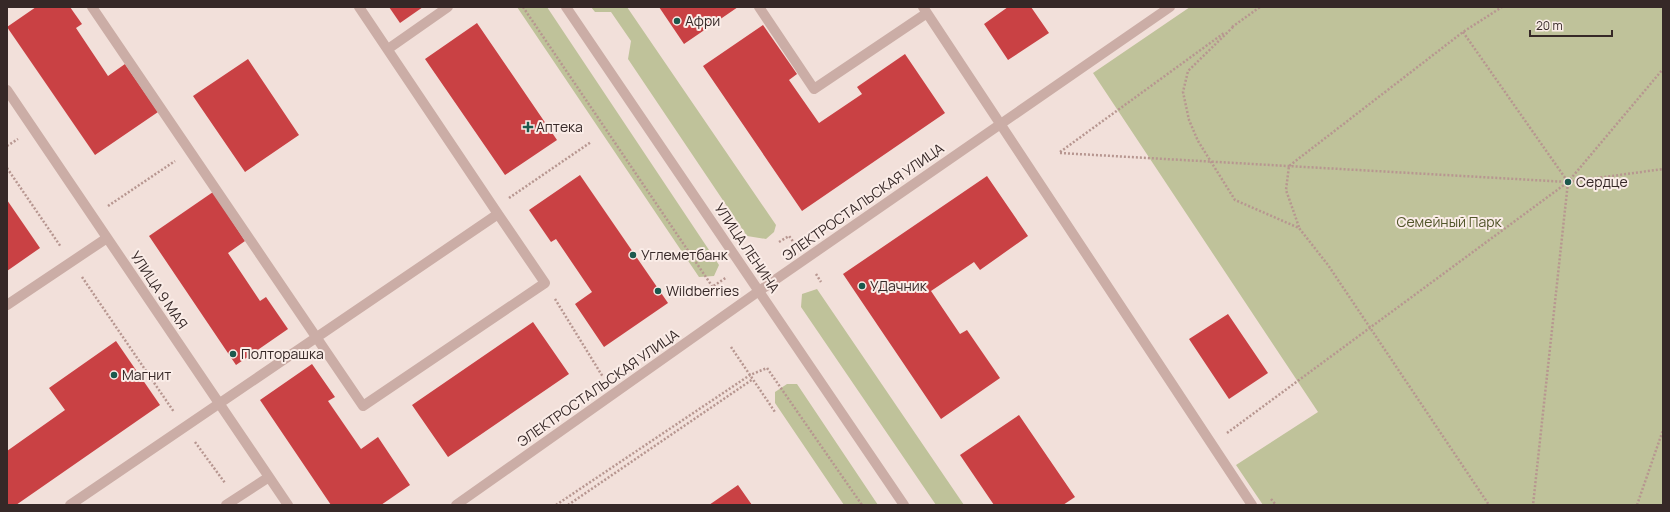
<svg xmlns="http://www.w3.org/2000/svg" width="1670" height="512" viewBox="0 0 1670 512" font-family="Manrope,sans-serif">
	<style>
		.green { fill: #bfc29a }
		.building { fill: #c94144 }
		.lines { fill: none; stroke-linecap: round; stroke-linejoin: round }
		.path { stroke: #b79690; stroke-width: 2.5; stroke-dasharray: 2 2; stroke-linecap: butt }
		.minor { stroke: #cbada6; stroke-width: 10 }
		.poi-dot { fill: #1b594d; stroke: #faece7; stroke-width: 1.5 }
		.labels { text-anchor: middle; stroke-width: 4; stroke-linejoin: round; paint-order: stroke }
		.poi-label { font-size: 14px; fill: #362827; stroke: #faece7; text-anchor: start }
		.street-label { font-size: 14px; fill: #362827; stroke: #faece7 }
		.park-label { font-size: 14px; fill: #51552a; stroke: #faece7 }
	</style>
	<rect width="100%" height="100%" fill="#f2e0da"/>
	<path class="green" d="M517,7H547L719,265L714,276L699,277Z
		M591,7H627L776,225L774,232L766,239L747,236L628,59L631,41L611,12H595Z
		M1190,7H1663V505H1263L1236,465L1318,412L1093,73Z
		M817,289L964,505H936L801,307L802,294Z
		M787,384H797L878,505H844L775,403V392Z"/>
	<path class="building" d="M36,7H70L82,24L76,28L108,76L125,64L158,112L95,155L7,27Z
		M389,7H423L400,23Z
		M659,7H738L684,44Z
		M1008,7H1031L1049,33L1008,60L984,24Z
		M477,23L557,140L505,175L425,59Z
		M763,25L797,74L789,80L819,123L862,94L857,87L905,54L945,113L802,211L703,66Z
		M248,59L299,135L245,172L193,96Z
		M580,175L668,303L604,347L575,304L592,292L556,239L551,242L529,210Z
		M987,176L1028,236L980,270L974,262L931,291L960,334L967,330L1000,378L941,419L843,274Z
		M213,192L245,241L228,253L260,301L266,297L288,329L236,365L149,236Z
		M7,200L40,248L7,271Z
		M1228,314L1268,373L1229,399L1189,339Z
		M533,322L569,374L448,457L412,405Z
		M116,341L160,405L16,505H7V451L65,410L49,388Z
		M312,364L335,397L328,401L361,449L378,437L410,485L381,505H331L260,400Z
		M1019,415L1075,497L1063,505H994L960,455Z
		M738,485L752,505H709Z"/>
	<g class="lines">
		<path class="path" d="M523,7L712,286
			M1232,27L1260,7
			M1233,27L1188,71L1183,92L1189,120L1198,141L1235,200L1299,228L1328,265L1489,505
			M1463,32L1568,182L1533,505
			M7,146L18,139
			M1060,152L1224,33
			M1060,153L1568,182L1663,69
			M7,168L61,247
			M509,198L591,142
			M108,206L175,161
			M1299,227L1286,190L1289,166L1463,32L1502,7
			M779,242L789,236L795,244
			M816,274L821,282
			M82,277L174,412
			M697,297L727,277
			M555,299L603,377
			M731,347L775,412
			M1227,433L1568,182L1663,169
			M195,442L225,483
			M1271,499L1276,505
			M556,505L750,375L767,368L862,505
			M568,505L753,379
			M1637,505L1663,430"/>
		<path class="minor" d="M92,7L363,406L545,283L498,214
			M566,7L904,505
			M759,7L814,89L927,13
			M923,7L1252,505
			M388,49L448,7
			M7,90L288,505
			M7,305L107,238
			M70,505L498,214L359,7
			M226,505L269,477
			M456,505L759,291L1170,7"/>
	</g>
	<g class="poi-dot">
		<circle cx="677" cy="21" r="4"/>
		<path d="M526 121h4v4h4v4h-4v4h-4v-4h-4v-4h4z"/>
		<circle cx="1568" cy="182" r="4"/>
		<circle cx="633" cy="255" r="4"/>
		<circle cx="862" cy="286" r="4"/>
		<circle cx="658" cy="291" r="4"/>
		<circle cx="233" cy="354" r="4"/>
		<circle cx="114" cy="375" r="4"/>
	</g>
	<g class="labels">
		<g class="poi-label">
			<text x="685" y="26">Афри</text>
			<text x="536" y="132">Аптека</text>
			<text x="1576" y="187">Сердце</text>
			<text x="641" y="260">Углеметбанк</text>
			<text x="870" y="291">УДачник</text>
			<text x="666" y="296">Wildberries</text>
			<text x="241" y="359">Полторашка</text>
			<text x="122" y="380">Магнит</text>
		</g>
		<g class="street-label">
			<text transform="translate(863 202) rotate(-35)" y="5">ЭЛЕКТРОСТАЛЬСКАЯ УЛИЦА</text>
			<text transform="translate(747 248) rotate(56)" y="5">УЛИЦА ЛЕНИНА</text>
			<text transform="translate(159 290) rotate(56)" y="5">УЛИЦА 9 МАЯ</text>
			<text transform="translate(598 388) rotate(-35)" y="5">ЭЛЕКТРОСТАЛЬСКАЯ УЛИЦА</text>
		</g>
		<g class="park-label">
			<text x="1449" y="227">Семейный Парк</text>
		</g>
	</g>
	<rect width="1670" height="512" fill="none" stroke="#362827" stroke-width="16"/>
	<path d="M1530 30v6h82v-6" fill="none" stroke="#362827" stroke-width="2"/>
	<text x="1536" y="30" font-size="12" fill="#362827" stroke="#faece7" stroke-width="3" paint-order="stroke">20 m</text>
</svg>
